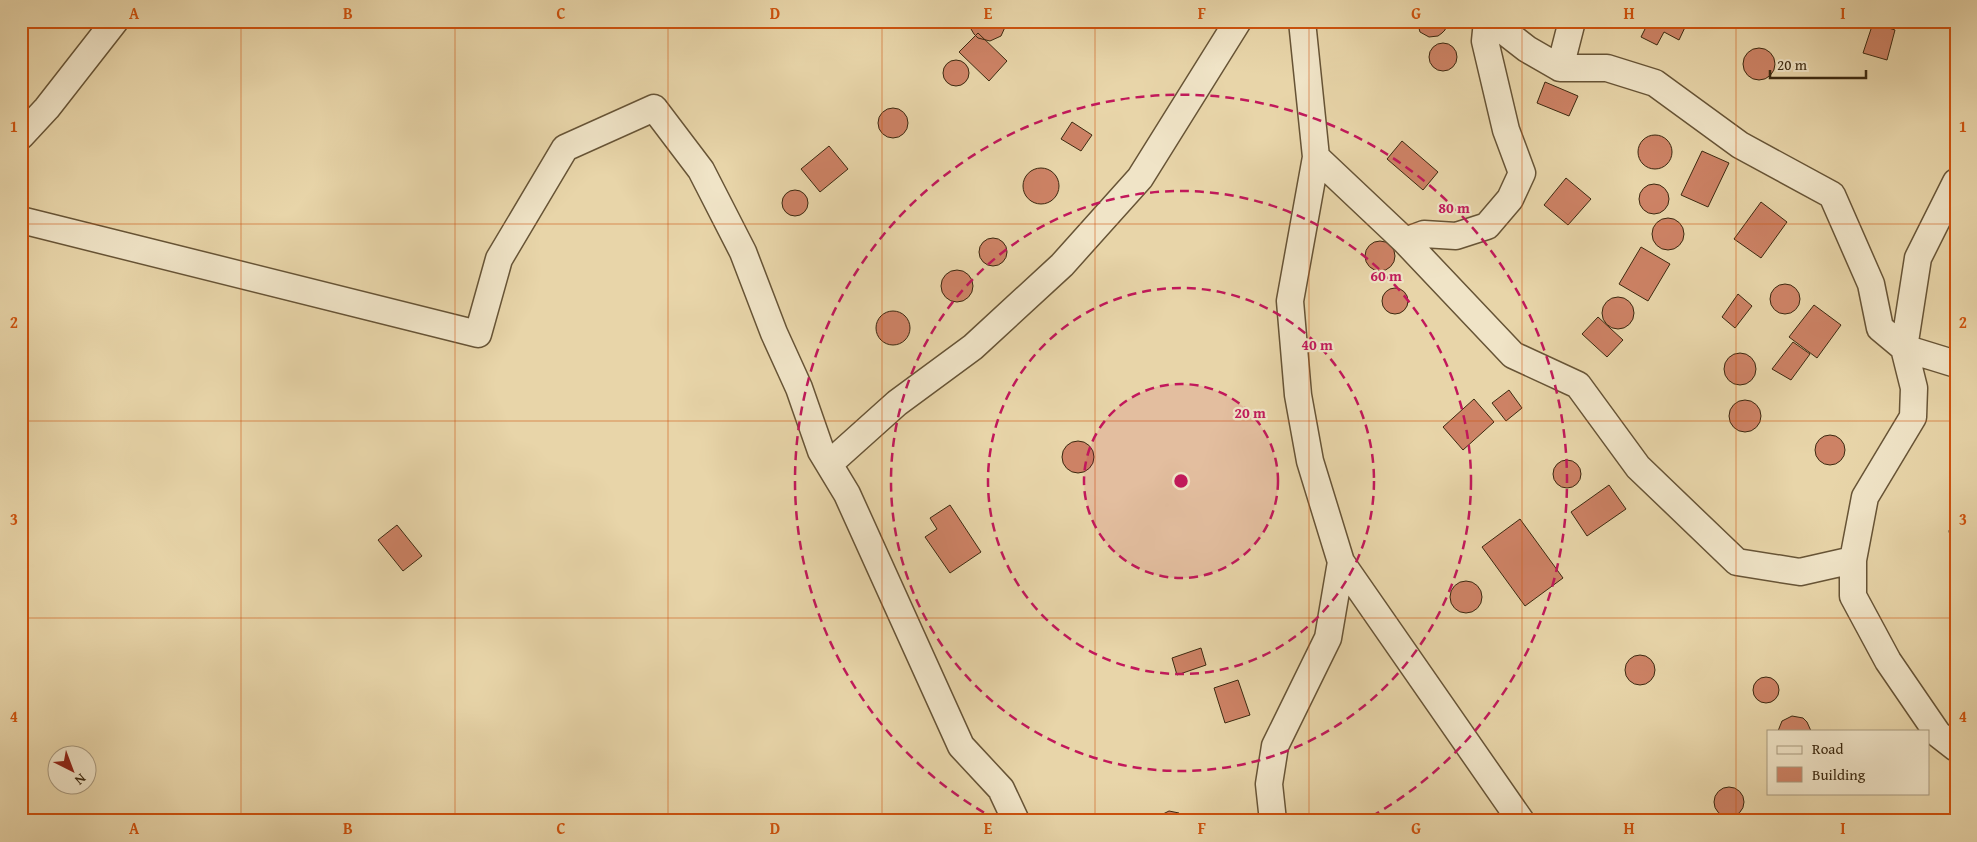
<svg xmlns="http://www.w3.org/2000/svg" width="1977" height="842" viewBox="0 0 1977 842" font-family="'Gentium Book Plus',serif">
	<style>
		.building { fill: #cd8265; stroke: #3c2910 }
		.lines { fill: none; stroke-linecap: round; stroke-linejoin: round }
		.street-casing { stroke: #675436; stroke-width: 29 }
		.street { stroke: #f0e4c7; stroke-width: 26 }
		.grid { fill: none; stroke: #ce520d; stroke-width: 1; stroke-opacity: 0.55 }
		.ring { fill: none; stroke: #c2185b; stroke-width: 2.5; stroke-dasharray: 9 6 }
		.centre { fill: #c2185b; stroke: #f0e4c7; stroke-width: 2.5 }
		.ring-label { font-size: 15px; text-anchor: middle; font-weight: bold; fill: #c2185b; stroke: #f0e4c7; stroke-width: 4.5; stroke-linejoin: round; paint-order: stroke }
		.neatline { fill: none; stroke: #ce520d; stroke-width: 2 }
		.grid-label { font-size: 16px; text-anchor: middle; font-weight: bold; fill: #ce520d }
	</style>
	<rect width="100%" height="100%" fill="#e8d5a9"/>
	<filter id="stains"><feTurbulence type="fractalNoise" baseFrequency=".004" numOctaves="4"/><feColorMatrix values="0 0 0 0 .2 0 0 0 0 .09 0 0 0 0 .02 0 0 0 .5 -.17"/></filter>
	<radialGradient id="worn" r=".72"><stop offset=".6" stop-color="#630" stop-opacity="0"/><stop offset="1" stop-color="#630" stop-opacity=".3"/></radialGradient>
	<path class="building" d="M971,21H1006V25L1001,36L990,41L978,38L974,34L971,29Z
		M1417,21H1447L1445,30L1442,33L1438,36L1429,37L1420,32Z
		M1649,21H1688L1679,40L1664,32L1657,45L1641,37Z
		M1770,21H1785L1782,27Z
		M1873,23L1895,30L1887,60L1863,53Z
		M978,33L1007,61L989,81L959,52Z
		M1429 57a14 14 0 1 1 28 0a14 14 0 1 1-28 0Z
		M1743 64a16 16 0 1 1 32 0a16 16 0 1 1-32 0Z
		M943 73a13 13 0 1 1 26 0a13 13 0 1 1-26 0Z
		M1545,82L1578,96L1569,116L1537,103Z
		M878 123a15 15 0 1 1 30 0a15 15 0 1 1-30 0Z
		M1072,122L1092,135L1081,151L1061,139Z
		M1638 152a17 17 0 1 1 34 0a17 17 0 1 1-34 0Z
		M1402,141L1438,172L1423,190L1387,159Z
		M829,146L848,169L820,192L801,169Z
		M1702,151L1729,163L1708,207L1681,195Z
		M1023 186a18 18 0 1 1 36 0a18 18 0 1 1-36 0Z
		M1566,178L1591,199L1568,225L1544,205Z
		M1639 199a15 15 0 1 1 30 0a15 15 0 1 1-30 0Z
		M782 203a13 13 0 1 1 26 0a13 13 0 1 1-26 0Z
		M1761,202L1787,222L1761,258L1734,239Z
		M1652 234a16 16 0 1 1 32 0a16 16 0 1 1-32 0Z
		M979 252a14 14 0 1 1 28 0a14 14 0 1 1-28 0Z
		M1365 256a15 15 0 1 1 30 0a15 15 0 1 1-30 0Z
		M1641,247L1670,264L1648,301L1619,284Z
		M941 286a16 16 0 1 1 32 0a16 16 0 1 1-32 0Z
		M1770 299a15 15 0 1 1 30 0a15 15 0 1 1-30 0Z
		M1382 301a13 13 0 1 1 26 0a13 13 0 1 1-26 0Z
		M1738,294L1752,306L1735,328L1722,317Z
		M1602 313a16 16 0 1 1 32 0a16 16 0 1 1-32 0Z
		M1814,305L1841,325L1817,358L1789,337Z
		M876 328a17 17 0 1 1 34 0a17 17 0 1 1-34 0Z
		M1598,317L1623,340L1607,357L1582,334Z
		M1793,342L1810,354L1791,380L1772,369Z
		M1724 369a16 16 0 1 1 32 0a16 16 0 1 1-32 0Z
		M1509,390L1522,408L1506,421L1492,403Z
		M1474,399L1494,422L1463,450L1443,427Z
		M1729 416a16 16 0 1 1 32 0a16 16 0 1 1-32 0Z
		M1815 450a15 15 0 1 1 30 0a15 15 0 1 1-30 0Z
		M1062 457a16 16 0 1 1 32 0a16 16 0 1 1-32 0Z
		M1553 474a14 14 0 1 1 28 0a14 14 0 1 1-28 0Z
		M1609,485L1626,509L1587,536L1571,512Z
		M950,505L981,552L950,573L925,537L937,529L930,518Z
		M1956,518V545L1950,536L1949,531L1953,520Z
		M1520,519L1563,578L1525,606L1482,547Z
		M397,525L422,556L403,571L378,540Z
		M1450 597a16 16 0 1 1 32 0a16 16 0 1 1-32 0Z
		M1201,648L1206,665L1177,675L1172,658Z
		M1625 670a15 15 0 1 1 30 0a15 15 0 1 1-30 0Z
		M1753 690a13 13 0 1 1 26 0a13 13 0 1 1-26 0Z
		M1238,680L1250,715L1225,723L1214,688Z
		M1792,716L1803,718L1807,722L1811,731H1778L1782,721Z
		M1714 802a15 15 0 1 1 30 0a15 15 0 1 1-30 0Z
		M1169,811L1179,813L1187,821H1157L1159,816Z"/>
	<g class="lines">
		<g class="street-casing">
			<path id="street" d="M1491,21L1527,49L1560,68H1607L1655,83L1740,145L1832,195L1871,284L1880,328L1904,348L1956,364
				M1560,68L1572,21
				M21,136L47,108L115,21
				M1316,157L1405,241L1513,355L1578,385L1638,467L1737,562L1800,572L1853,560
				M1956,182L1918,258L1904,348L1914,388L1913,417L1865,497L1853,560V596L1888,661L1938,734L1956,748
				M21,220L478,334L499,259L565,148L654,108L701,170L743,252L774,333L799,388L821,451L847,494L961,746L1001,789L1016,821
				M1405,241L1424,234L1456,236L1487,226L1510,199L1522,173L1506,130L1485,41L1487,21
				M829,464L897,403L973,347L1062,265L1140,178L1238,21
				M1341,562L1521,821
				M1273,821L1269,784L1275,746L1328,638L1341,562L1310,461L1298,395L1290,301L1316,157L1302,21"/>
		</g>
		<use href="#street" class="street"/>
	</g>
	<path class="grid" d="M241,21V821M455,21V821M668,21V821M882,21V821M1095,21V821M1309,21V821M1522,21V821M1736,21V821M21,224H1956M21,421H1956M21,618H1956"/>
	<circle cx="1181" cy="481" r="97" fill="#c2185b" fill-opacity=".12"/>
	<g class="ring">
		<circle cx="1181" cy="481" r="97"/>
		<circle cx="1181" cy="481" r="193"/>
		<circle cx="1181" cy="481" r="290"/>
		<path d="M997 820A386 386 0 1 1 1365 820"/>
	</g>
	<circle cx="1181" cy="481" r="8" class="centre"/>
	<g class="ring-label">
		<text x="1454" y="213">80 m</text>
		<text x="1386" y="281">60 m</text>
		<text x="1317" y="350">40 m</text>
		<text x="1250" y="418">20 m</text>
	</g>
	<rect width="1977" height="842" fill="none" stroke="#e8d5a9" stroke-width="55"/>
	<rect x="1767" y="730" width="162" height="65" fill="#f0e4c7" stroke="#a8997e"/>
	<rect x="1777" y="746" width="25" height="8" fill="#f0e4c7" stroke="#a8997e"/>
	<text x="1812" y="754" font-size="15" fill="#3c2910">Road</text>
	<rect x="1777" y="767" width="25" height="15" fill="#cd8265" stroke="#a8997e"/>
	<text x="1812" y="780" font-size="15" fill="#3c2910">Building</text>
	<g transform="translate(72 770) rotate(138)"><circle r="24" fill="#f0e4c7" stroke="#a8997e"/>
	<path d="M0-4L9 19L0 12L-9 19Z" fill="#8f2418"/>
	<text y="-8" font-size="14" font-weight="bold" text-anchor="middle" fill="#3c2910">N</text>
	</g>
	<path d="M1770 70v8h96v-8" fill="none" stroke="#3c2910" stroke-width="2.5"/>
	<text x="1777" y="70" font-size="15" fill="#3c2910" stroke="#f0e4c7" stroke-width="4" paint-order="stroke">20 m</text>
	<rect x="28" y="28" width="1922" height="786" class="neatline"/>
	<g class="grid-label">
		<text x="134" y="19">A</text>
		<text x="348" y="19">B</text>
		<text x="561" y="19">C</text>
		<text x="775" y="19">D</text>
		<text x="988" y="19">E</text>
		<text x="1202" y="19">F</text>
		<text x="1416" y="19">G</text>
		<text x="1629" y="19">H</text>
		<text x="1843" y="19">I</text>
		<text x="14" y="132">1</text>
		<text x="1963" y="132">1</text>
		<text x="14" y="328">2</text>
		<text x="1963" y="328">2</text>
		<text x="14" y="525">3</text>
		<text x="1963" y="525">3</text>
		<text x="14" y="722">4</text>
		<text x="1963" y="722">4</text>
		<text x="134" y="834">A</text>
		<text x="348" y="834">B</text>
		<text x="561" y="834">C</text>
		<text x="775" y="834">D</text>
		<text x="988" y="834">E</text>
		<text x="1202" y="834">F</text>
		<text x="1416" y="834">G</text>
		<text x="1629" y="834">H</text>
		<text x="1843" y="834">I</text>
	</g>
	<rect width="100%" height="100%" filter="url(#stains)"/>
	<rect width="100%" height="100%" fill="url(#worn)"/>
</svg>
